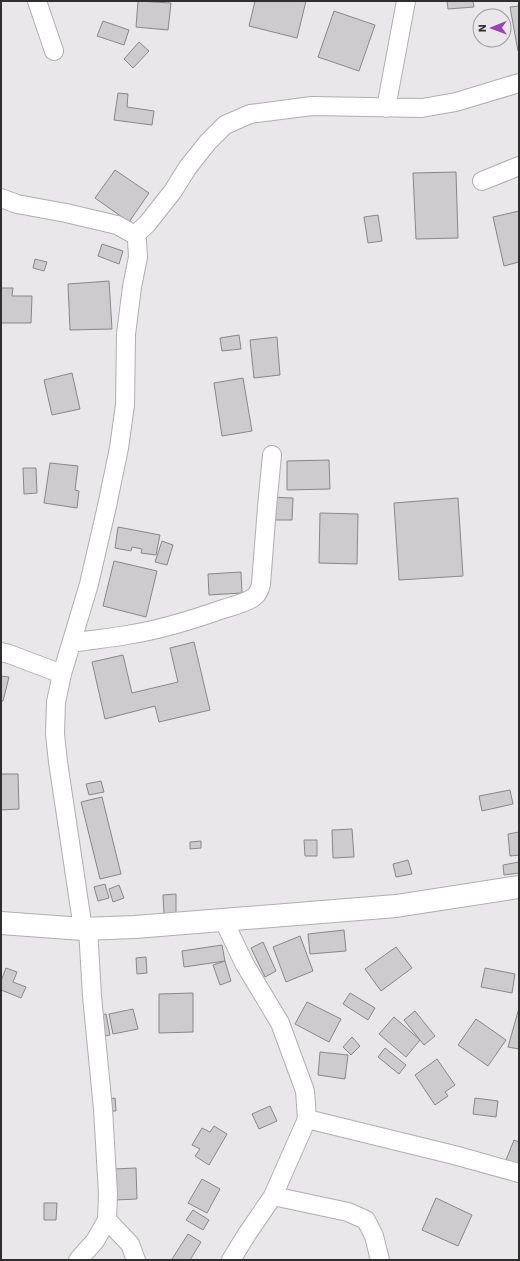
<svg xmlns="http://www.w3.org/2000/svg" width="520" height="1261" viewBox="0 0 520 1261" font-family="'Work Sans',sans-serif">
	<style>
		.building { fill: #cdcbcd; stroke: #898789 }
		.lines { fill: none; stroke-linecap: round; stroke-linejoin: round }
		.street-casing { stroke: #b0aeb0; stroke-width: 20 }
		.secondary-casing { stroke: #b0aeb0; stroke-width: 24 }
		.street { stroke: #fff; stroke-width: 18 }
		.secondary { stroke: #fff; stroke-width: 22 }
	</style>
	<rect width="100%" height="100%" fill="#e9e7e9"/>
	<path class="building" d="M138,1L171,3L168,30L136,27Z
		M255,1H306L297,38L249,26Z
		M447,1H473L474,7L448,9Z
		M519,6V51H518L510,7Z
		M334,11L375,25L359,71L318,57Z
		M103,21L129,30L124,45L97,36Z
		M139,42L149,51L133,68L124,59Z
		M118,93L128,94L127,107L154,111L152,125L114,120Z
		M115,170L149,193L129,222L95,198Z
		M456,172L458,238L416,239L413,173Z
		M519,211V262L504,266L493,217Z
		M378,215L382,241L368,243L364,217Z
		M102,244L123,251L119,264L98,256Z
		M35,259L47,262L44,271L33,268Z
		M109,281L112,329L70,330L68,284Z
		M1,288H13L12,296H32L31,323H1Z
		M239,335L241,349L222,351L220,338Z
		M277,337L280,375L254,378L250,340Z
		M72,373L80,409L52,415L44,380Z
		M243,378L252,431L222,436L214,383Z
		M329,460L330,489L287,490V461Z
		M50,463L78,466L75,490L79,491L77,508L44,503Z
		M23,468H36L37,493L24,494Z
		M270,497L293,498L292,520H269Z
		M458,498L463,576L399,580L394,503Z
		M320,513L358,514L357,564L319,563Z
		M118,527L160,535L156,555L141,553L142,549L132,547L131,551L115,548Z
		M162,541L173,545L167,565L155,562Z
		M114,561L157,571L146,617L103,606Z
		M241,572L242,593L209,595L208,574Z
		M194,642L210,710L159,722L155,706L105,719L92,662L123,655L132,693L178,682L170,648Z
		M1,676L9,677L3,701H1Z
		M1,774H18L19,809L1,810Z
		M101,781L104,792L89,795L86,784Z
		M510,790L513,804L482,811L479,796Z
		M102,797L121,874L100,879L81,802Z
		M352,829L354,857L333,858L332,830Z
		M519,832V855L510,856L508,834Z
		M304,840H317V856H305Z
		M201,841V848L190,849V842Z
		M408,860L412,874L396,877L393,864Z
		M519,862V873L504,875L503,865Z
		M105,884L109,898L98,901L94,887Z
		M119,885L124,898L113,902L109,889Z
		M176,894V913L164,914L163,895Z
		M344,930L346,951L310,954L308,934Z
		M300,936L313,971L286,982L273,947Z
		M263,942L276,971L265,977L251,948Z
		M222,945L225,961L184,967L182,951Z
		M396,947L412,968L381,991L365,969Z
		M146,957L147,973L137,974L136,958Z
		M225,961L231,981L220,985L213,965Z
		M6,968L17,972L13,982L26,987L21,998L1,990V981Z
		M485,968L515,974L512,993L481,987Z
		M193,993V1032L159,1033V994Z
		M350,993L375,1008L368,1020L343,1004Z
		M307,1002L341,1019L329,1042L295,1024Z
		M519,1008V1049L508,1047Z
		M133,1009L138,1029L113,1034L109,1014Z
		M415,1011L435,1036L424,1045L404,1020Z
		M106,1014L110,1035L100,1037L96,1016Z
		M394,1017L420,1040L406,1057L379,1034Z
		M476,1019L506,1040L488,1066L458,1045Z
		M352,1037L360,1046L351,1055L343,1047Z
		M385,1048L406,1065L399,1074L378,1057Z
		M320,1052L348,1055L345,1079L318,1075Z
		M437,1059L455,1085L445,1092L448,1096L435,1105L415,1075Z
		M115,1098L116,1111H108L107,1099Z
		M475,1098L498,1101L496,1117L473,1114Z
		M270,1106L277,1121L259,1129L252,1114Z
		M214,1126L227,1134L209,1165L195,1156L200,1149L192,1145L202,1128L210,1132Z
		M514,1140L519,1142V1165L506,1160Z
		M136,1168L137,1199L114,1200L113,1169Z
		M202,1179L220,1189L207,1213L188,1203Z
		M436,1198L472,1215L458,1246L422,1230Z
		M44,1203H57L56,1220H44Z
		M193,1210L209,1220L203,1230L186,1220Z
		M188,1234L201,1242L190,1260H173L172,1259Z"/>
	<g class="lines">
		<g class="street-casing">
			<path id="street" d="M37,1L54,51
				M386,108L406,1
				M482,181L519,166
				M1,198L17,204L66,213L117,225L135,235L137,240L138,257L132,287L126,334L125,405L119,448L107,506L89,584L62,674L56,702L55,734L58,762L83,929
				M135,235L147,224L173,191L188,167L208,142L225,125L250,114L312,106L422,108L456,102L519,83
				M72,643C91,640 109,638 127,635C159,630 192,620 223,609C233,606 246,603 254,597C259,593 260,589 261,584L267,507L272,455
				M1,652L9,654L62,674
				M223,919L244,963L280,1023L305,1091L307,1119L273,1196L247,1234L231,1260
				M307,1119L454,1155L519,1173
				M273,1196L348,1212L366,1220L374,1236L380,1260
				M107,1220L130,1244L136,1260
				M78,1260L95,1241L107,1220L108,1194L103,1109L92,996L88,929"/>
		</g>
		<g class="secondary-casing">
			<path id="secondary" d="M1,923L83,929L135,927L396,906L519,887"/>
		</g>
		<use href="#street" class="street"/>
		<use href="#secondary" class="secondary"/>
	</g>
	<rect width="520" height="1261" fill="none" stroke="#302f30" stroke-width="4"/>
	<g transform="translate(492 28) rotate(269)"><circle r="19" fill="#e9e7e9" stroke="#9f9d9f"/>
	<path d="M0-3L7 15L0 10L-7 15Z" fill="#9d43ae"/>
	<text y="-6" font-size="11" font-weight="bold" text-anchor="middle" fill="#302f30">N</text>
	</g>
</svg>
